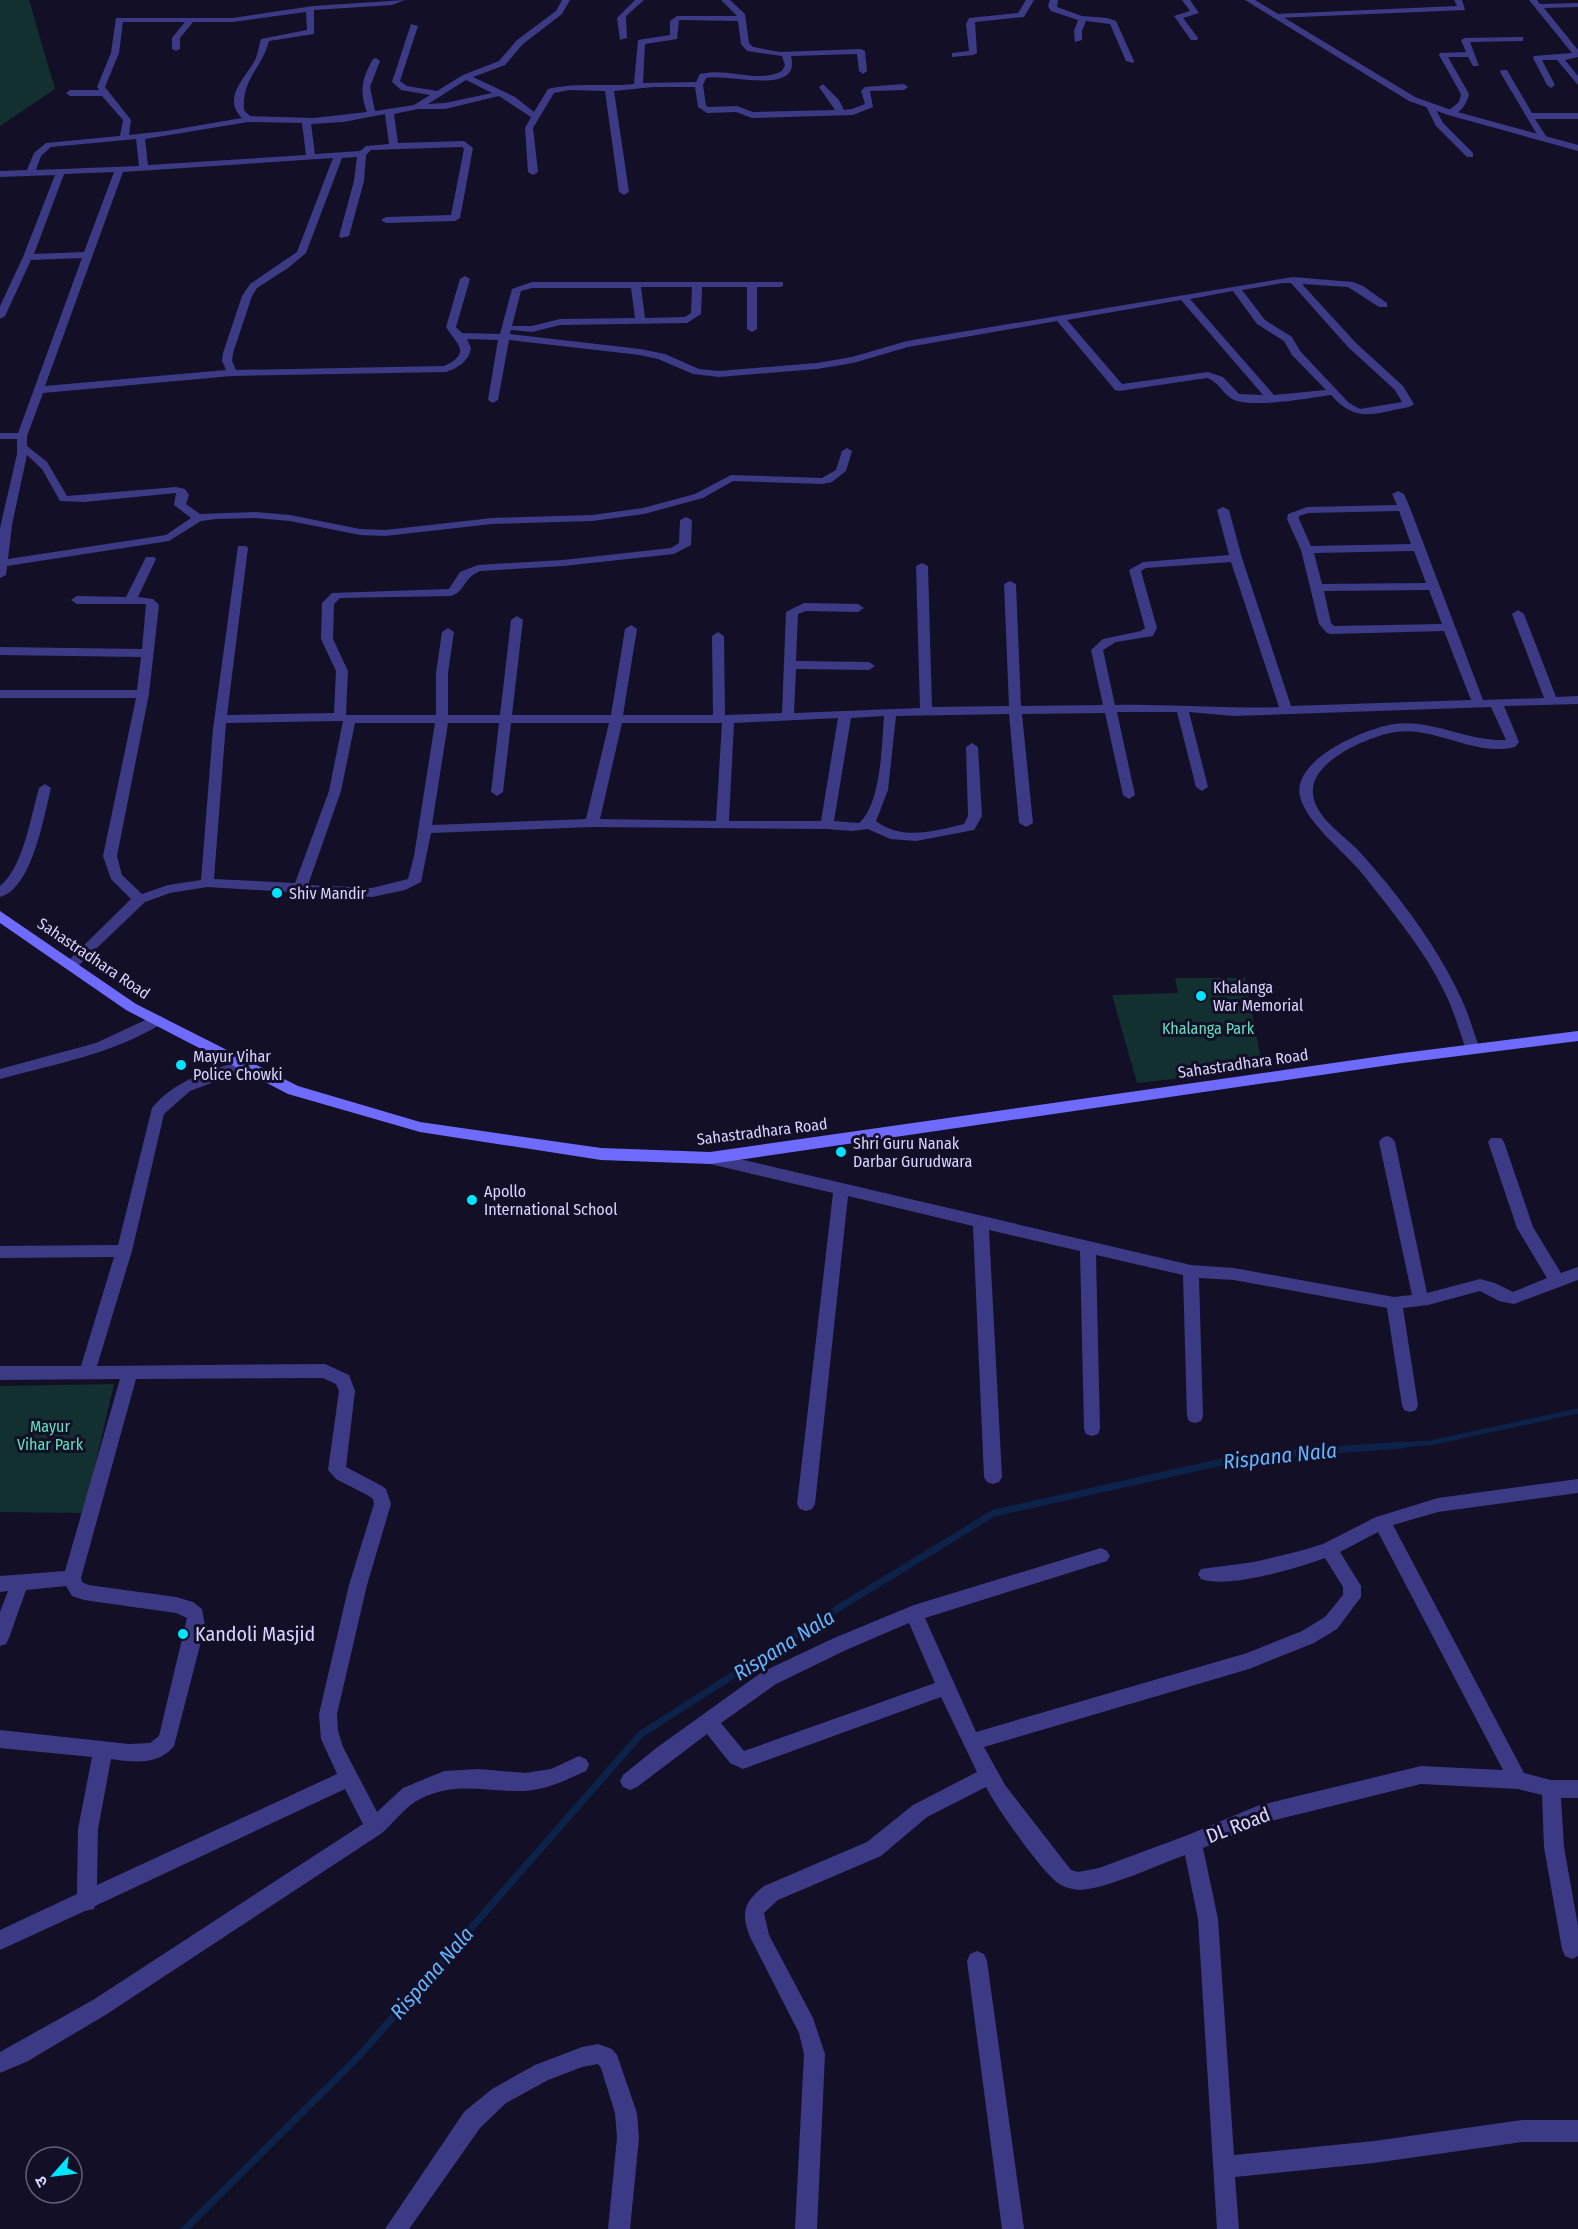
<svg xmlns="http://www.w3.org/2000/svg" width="1578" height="2229" viewBox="0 0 1578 2229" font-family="'Fira Sans Condensed','Noto Sans Devanagari',sans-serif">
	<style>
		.green { fill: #12302f }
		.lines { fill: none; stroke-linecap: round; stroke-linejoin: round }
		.stream-far1 { stroke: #0c2248; stroke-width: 5 }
		.stream { stroke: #0c2248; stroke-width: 7 }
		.minor { fill: #3d3a85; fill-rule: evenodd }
		.tertiary { fill: #3d3a85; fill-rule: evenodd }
		.secondary { fill: #6f6bff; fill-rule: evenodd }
		.poi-dot { fill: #00e5ff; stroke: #130f26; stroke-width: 2 }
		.labels { text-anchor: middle; stroke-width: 6; stroke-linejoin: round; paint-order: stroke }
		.poi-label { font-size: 16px; fill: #d9d4ff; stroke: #130f26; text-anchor: start }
		.street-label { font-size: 16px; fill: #d9d4ff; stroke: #130f26 }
		.park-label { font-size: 16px; fill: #5fe0c0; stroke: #130f26 }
		.near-poi-label { font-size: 20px; fill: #d9d4ff; stroke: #130f26; text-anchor: start }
		.near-street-label { font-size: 20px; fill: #d9d4ff; stroke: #130f26 }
		.near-water-label { font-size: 21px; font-style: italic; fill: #62b6ff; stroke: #130f26 }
	</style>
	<rect width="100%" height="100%" fill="#130f26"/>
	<path class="green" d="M0,0H29L55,89L0,126Z
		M1175,978H1245L1263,1069L1137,1083L1112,995L1178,993Z
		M114,1384L84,1513L0,1512V1386Z"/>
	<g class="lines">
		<path class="stream-far1" d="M1382,1446L1430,1443L1578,1411"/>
		<path class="stream" d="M185,2229L359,2056L641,1734L845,1604L994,1513L1249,1456L1403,1445"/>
		<path class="minor" d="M405,0L392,5L314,10V34L269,41C261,71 242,77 244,110L250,116L314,118L367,112C359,92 362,78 373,59L376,58L380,61L370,87L375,111L414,105L430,95L401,90L392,82L411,24L418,26L400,81L407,86L437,91L463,75L499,61L517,40L556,11L562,0H570L562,14L523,44L505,65L473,77L515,97L534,112L548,89C576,82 605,87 634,84L638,40L670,35V21L677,16H737L721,0H730L745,14L749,43L753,47L780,52L861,49L865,51L867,71L863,74L859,71L857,54L791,56C802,97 726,73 706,78L703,85L706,106L709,107L737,106L753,112L835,110L819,87L823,84L839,100L844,110L852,109L865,104L861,91L865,87L904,84L908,87L904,90L870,91L873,107L853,115L752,118L736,112L707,113L698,107L695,87H653L614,91L629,192L624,195L619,192L605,91L569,90L554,93L533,128L538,172L533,175L528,172L525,128L531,117L499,96L445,109H418L394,114L398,143L464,141L473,148L460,218L455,221L386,223L381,220L386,217L451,215L464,149L462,147L371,150L366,155L364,181L349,236L341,238L339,236L354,181L357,157L342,158L306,253L288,268L257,288L252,296L233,353L232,361L236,370L444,366C473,352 456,344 446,327L460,279L465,276L470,279L456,327L462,333L500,334L512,289L532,282H783V286L780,287H757V329L752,332L747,329V287H702L701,314L687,323L560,325L532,332L511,330L510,334L640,349L665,354L699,369L719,371L817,363L852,357L907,341L1293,277L1353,282L1363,286L1387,303V307H1379L1348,287L1302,284L1356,343L1403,386L1414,404L1409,407C1375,413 1356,424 1331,395C1309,398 1251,409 1232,399C1222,393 1219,382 1207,378L1119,391L1115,390L1057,321L908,347L853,363L817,369L719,377L693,374L658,359L640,355L509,340L498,400L493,403L488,400L498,340L467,339L471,348C469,361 458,368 446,372L232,376L43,393L27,436V446L47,462L67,496L176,487L185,489L189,495L186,504L200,514L255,512L290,515L360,529L385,530L492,518L592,515L643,508L695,494L731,475L822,478L836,470L842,451L847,448L852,451L846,471L832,482L822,484L733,481L703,498L644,514L592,521L492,524L385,536L360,535L290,521L255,518L216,519L201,521L169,541L7,566L6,575L0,578V528L17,454V439H0V433H18L82,258L31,260L5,316L0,319V306L23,257L55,175L0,177V171L27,170L34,153L46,143L120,136L123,120L102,96H70L66,93L70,90H99L97,87L111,53L116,18H233L313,6ZM306,12L307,30L261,39C259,45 258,52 256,58C247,77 221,97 242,118L166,131L129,135L131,120L105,87L119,53L123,22H185L172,38V49L176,51L180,49V38L193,22H233ZM679,20L738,21L741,44L747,51L782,56L785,65L782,71C756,84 730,67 700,74L696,82L643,83L645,44L677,39ZM466,80L492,93L445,103L428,104ZM385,114L389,144L366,146L360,151L315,154L311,124L343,122ZM248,122L302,123L306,155L148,165L145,139ZM136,139L139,166L36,170L41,156L51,147ZM333,158L297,252L250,284L242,296L223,353L222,361L226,370L45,386L123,172ZM114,172L84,252L34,254L64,174ZM1283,283H1291L1348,347L1395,390L1402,402L1360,409L1349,403L1300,351L1292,337L1265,320L1242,290ZM641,287H692L691,313L685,317L645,318ZM532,288H631L635,318L560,319L532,326H512L521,291ZM1233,291L1257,324L1284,341L1292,355L1326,390L1274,395L1190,299ZM1181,300L1263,395L1239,394L1223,377L1208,372L1122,384L1067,320ZM27,455L42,469L60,501L84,502L176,493L174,505L191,518L166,535L8,559L12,525Z
			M635,0H644L626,16L627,38L620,40L617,18Z
			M1026,0H1034L1024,17L975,22L977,53L973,55L952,57V53L969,51L966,24L969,18L1018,13Z
			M1050,0H1058L1057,7L1082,16L1107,18L1116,21L1134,61L1133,63L1126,61L1110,24L1086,21L1082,31V40L1075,42L1074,31L1078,20L1051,11L1048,6Z
			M1182,0H1190L1199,13L1183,18L1198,38L1197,40H1191L1174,16L1190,11Z
			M1454,0H1462L1465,10L1276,18L1272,16L1276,14L1457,6Z
			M1529,0H1537L1540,4L1578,3V7L1544,8L1578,50V57L1565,60L1578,76V85L1557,60H1542L1555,85L1551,88L1547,85L1533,58L1534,56L1572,53Z
			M1520,37H1523V41L1470,42L1479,66H1473L1468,57H1448L1469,94C1467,104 1459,116 1448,115V111L1459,102L1461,94L1439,55L1440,53L1466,52L1461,40L1465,38Z
			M1501,70H1507L1532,113H1578V119H1535L1548,139L1541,141L1500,72Z
			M1427,104H1433L1443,123L1473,153V157H1467L1436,126L1426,106Z
			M1398,491L1404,494L1410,508L1483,700L1544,698L1512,614L1518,610L1524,614L1556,697L1578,696V704L1504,706L1519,742L1515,747C1472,758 1430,721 1386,734C1362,740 1310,763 1313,793C1314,816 1342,834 1357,849C1394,889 1436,944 1459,994C1468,1011 1473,1031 1480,1049L1478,1053H1468L1466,1049C1459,1030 1454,1011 1445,993C1425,951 1394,914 1365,877C1348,854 1306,824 1300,796C1292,759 1366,728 1394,724C1433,719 1468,742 1506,740L1491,707L1233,716L1189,712L1208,787L1202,791L1196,787L1177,712H1117L1135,795L1129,799L1123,795L1105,713L1022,714L1033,823L1026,827L1019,823L1009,714L896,716L888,790L876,821C901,841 936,831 964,824L968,816L966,747L972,743L978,747L982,816L974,830L916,841L890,839L868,829L852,831L827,829L592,827L431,833L421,882L405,890L372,897L207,887L170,893L145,902L76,968L71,970L64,965L131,899L111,879L103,856L136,698H0V690H137L141,657L0,655V647L142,649L146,604H77L71,600L77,596L126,597L146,557H154L156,559L138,597L153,599L159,605L149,694L117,856L122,875L142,894L168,885L201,880L213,729L238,546H246L248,548L227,715L334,713L336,671L321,639L322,603L332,593L449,589L460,572L478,565L563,560L671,548L679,543L680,520L686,517L692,520L691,545L674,554L563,566L480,571C462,579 466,591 451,596L340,598L334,604L333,639L348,671L346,715H436V673L442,632L448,628L454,632L448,673V715H500L511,620L517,616L523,620L512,715H611L625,629L631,625L637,629L623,715H713L712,636L718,632L724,636L725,715L782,713L786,612L804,603L858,604L864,608L858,612L806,611L798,614L796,661L869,662L875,666L869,670L796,669L794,713L920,708L916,566L922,563L928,566L932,707L1009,706L1004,584L1010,581L1016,584L1021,706L1103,705L1091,650L1103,639L1141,631L1145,628L1129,570L1143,562L1229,555L1217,510L1223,507L1229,510L1242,558L1291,706L1471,700L1444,631L1331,634L1327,633L1319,624L1301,550L1287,519L1288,514L1307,507L1397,505L1392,494ZM1399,511L1411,544L1311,546L1299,519V516L1308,513ZM1414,551L1426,583L1322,584L1314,553ZM1231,562L1279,707C1224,709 1170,704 1115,705L1103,650L1116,642L1153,636L1157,628L1141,571L1146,568ZM1429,590L1442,624L1334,626L1331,623L1324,591ZM884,716C882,744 881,805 859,823L834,821L851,718ZM838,718L821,821H729L734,723ZM340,721H343L329,791L295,883L214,879L226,723ZM355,723H435L414,856L408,879L372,888L308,885L341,791ZM448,723H499L491,792L497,796L503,792L511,723H609L586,819L432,825ZM622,723H722L716,821L600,819Z
			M45,784L51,788C44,816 32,889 0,897V886C23,868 31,816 39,788Z
			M156,1015L161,1016L163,1020L161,1024C112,1054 55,1064 0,1079V1069L96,1043Z
			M244,1060L251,1065L249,1069L190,1091L164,1114L132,1251L97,1366L325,1364L349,1375L355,1391L346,1467L382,1486L386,1489L391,1504L367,1585L337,1714L338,1731L343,1747L377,1812L403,1788L444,1771L479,1769L525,1773L551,1769L579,1756L586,1759L589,1765L586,1771C566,1780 546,1790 524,1791C485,1792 457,1781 420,1799C406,1806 393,1823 382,1833L107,2014L28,2061L0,2073V2052L93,2000L363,1824L345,1789L95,1906L94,1909L85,1911L0,1950V1930L77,1894L78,1829L92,1757L0,1748V1730L129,1744L150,1743L159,1736L187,1618L176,1613L84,1600L72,1596L66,1586L26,1590L9,1638L6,1644L0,1646V1612L8,1591L0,1592V1576L65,1571L120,1379L0,1380V1366H81L114,1257L0,1258V1246L118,1245L152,1108C175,1080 210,1070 244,1060ZM323,1378L336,1384L339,1391L328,1470L336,1479L369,1496L373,1499L374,1504L349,1585L319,1714L321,1739L337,1774L97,1885L98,1829L111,1759C133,1762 158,1766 174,1746L205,1626L202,1609L193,1602L176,1597L88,1585L82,1582L81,1578L136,1379Z
			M1387,1136L1392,1138L1395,1142L1427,1293L1480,1279L1495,1283L1513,1292L1547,1278L1517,1228L1488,1142L1491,1138H1501L1504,1142L1533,1227L1561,1273L1578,1267V1280L1514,1304L1499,1301L1480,1291L1428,1305L1403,1308L1418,1405L1416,1410L1410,1412L1404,1410L1402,1405L1387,1308L1234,1280L1199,1278L1203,1416L1201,1421L1195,1423L1189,1421L1187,1416L1183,1275L1096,1255L1100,1429L1098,1434L1092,1436L1086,1434L1084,1429L1080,1251L989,1230L1002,1477L999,1482L993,1484L987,1482L984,1477L973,1226L848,1196L815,1504L812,1509L806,1511L800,1509L797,1504L833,1193L710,1164L705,1162L702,1158L705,1154L710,1152L1191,1265L1234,1268L1394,1297L1412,1295L1379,1142L1382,1138Z
			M1578,1479V1493L1438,1512L1393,1525L1524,1773L1551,1780H1578V1798H1561L1564,1847L1578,1926V1956L1572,1959L1565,1956L1562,1949L1544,1847L1542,1795L1518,1789L1421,1784L1259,1824L1203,1848L1218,1919L1234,2155L1374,2141L1522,2120H1578V2142H1522L1374,2163L1235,2177L1239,2229H1217L1198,1919L1185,1855C1158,1865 1106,1889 1080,1890C1074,1890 1063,1887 1058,1883C1042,1872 996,1807 986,1787L927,1817L881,1856L778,1900L764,1913L769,1935L813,2018L825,2054L817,2229H795L804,2054L799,2033L750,1937C741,1913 743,1903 764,1886L867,1842L913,1805L977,1772L941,1697L743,1769L730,1763L707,1734L637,1787L630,1790L623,1787L620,1781L623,1775L655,1749L762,1672L834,1638L914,1605L1101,1548L1107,1551L1110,1556L1107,1561L925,1618L976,1732L1247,1653L1302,1631L1325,1617L1343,1595V1587L1325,1558C1298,1568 1228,1589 1201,1579L1198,1574L1201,1569L1254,1562L1300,1551L1323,1544L1376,1517L1438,1498ZM1378,1532L1503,1770L1421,1766L1257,1806L1188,1835L1099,1868L1078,1872L1071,1870L1005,1785L984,1747L1249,1669L1314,1643L1337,1629L1361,1597V1586L1340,1552ZM909,1623L935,1683L744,1751L721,1723L776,1684L846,1650Z
			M977,1951L984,1954L987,1961L1024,2229H1002L967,1961L970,1954Z
			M598,2044L612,2049L617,2055L637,2113L639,2138L630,2229H608L617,2138L615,2113L601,2068L598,2064L582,2067L548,2080L506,2103L480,2128L409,2229H385L464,2112L492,2089L535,2065L582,2047Z"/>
		<path class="tertiary" d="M1245,0H1255L1415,97L1454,111L1578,145V151L1448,115L1409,101Z"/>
		<path class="secondary" d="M0,911L136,1004L298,1086L420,1122L601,1148L710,1152L1403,1053L1578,1031V1041L1403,1063L710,1164L601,1160L420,1132L288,1094L126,1010L0,923Z"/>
	</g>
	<g class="poi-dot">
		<circle cx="277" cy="893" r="6"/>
		<circle cx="1201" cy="996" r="6"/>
		<circle cx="181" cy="1065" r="6"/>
		<circle cx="841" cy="1152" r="6"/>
		<circle cx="472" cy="1200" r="6"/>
		<circle cx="183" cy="1634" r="6"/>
	</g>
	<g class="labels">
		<g class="poi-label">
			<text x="289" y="899">Shiv Mandir</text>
			<text x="1213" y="993">Khalanga<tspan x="1213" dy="18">War Memorial</tspan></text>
			<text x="193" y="1062">Mayur Vihar<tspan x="193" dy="18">Police Chowki</tspan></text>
			<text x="853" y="1149">Shri Guru Nanak<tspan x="853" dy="18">Darbar Gurudwara</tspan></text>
			<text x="484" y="1197">Apollo<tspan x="484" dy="18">International School</tspan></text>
		</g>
		<g class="street-label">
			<text transform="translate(94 958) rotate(34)" y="6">Sahastradhara Road</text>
			<text transform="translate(1243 1063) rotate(-8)" y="6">Sahastradhara Road</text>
			<text transform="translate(762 1131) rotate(-7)" y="6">Sahastradhara Road</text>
		</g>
		<g class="park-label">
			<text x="1208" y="1034">Khalanga Park</text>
			<text x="50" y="1432">Mayur<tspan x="50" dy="18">Vihar Park</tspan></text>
		</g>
		<g class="near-poi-label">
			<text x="195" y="1641">Kandoli Masjid</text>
		</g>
		<g class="near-street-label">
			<text transform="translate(1238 1825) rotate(-21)" y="7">DL Road</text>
		</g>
		<g class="near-water-label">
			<text transform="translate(1280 1456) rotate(-6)" y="7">Rispana Nala</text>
			<text transform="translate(784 1645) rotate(-32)" y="7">Rispana Nala</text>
			<text transform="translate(432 1973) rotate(-49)" y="7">Rispana Nala</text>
		</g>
	</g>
	<g transform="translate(54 2175) rotate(242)"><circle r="28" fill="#130f26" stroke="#625e7d" stroke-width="1.5"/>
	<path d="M0-4.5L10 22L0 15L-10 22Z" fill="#00e5ff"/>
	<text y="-9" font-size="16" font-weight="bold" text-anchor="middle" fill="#d9d4ff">उ</text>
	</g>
</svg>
